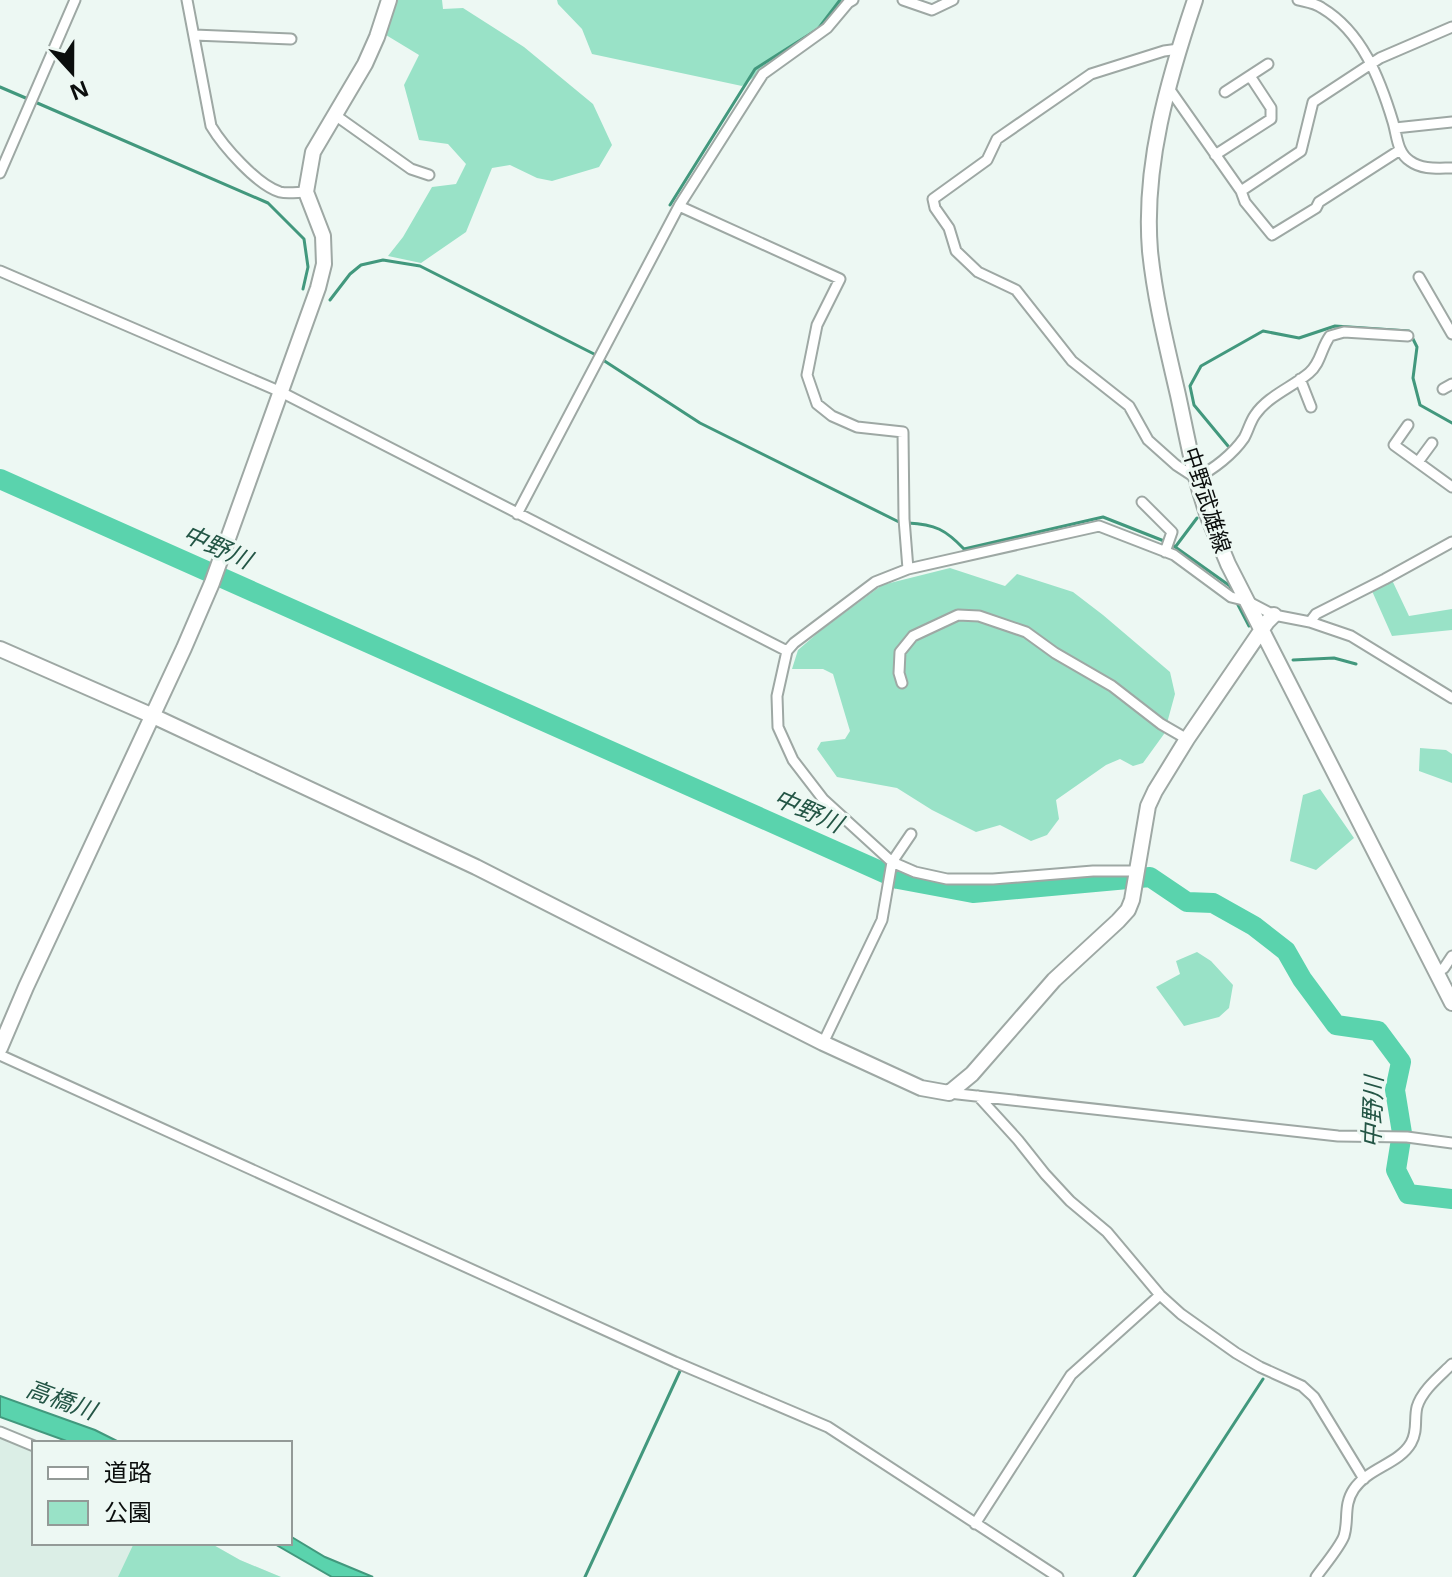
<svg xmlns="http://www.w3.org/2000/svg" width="1452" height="1577" viewBox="0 0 1452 1577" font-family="'Open Sans','Noto Sans JP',sans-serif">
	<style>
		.built { fill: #dbeee6 }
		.green { fill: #99e2c7 }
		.water { fill: #5ad3ad; stroke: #42987d; stroke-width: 2 }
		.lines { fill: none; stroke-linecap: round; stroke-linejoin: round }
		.stream { stroke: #42987d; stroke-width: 3 }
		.river { stroke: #5ad3ad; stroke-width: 20 }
		.street-casing { stroke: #9ea8a4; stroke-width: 13 }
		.secondary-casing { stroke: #9ea8a4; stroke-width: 18 }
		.street { stroke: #fff; stroke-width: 9 }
		.secondary { stroke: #fff; stroke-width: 14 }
		.labels { text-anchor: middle; stroke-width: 6; stroke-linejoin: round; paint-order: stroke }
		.street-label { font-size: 22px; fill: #0b0e0d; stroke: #edf8f3 }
		.water-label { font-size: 24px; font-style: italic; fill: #235545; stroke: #edf8f3 }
	</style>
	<rect width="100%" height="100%" fill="#edf8f3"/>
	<path class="built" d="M0,1436L34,1450V1543H210L240,1560L281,1577H0Z"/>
	<path class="green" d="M397,0H442L443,9L463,8L524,47L593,104L612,145L599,167L552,181L537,178L510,165L492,168L466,232L421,263L388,256L403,237L432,187L456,184L466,164L448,144L419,140L404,85L419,55L386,35Z
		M557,0H843L830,20L742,86L592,54L582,29L558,4Z
		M950,568L1005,586L1017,574L1073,592L1103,615L1170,672L1175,694L1164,734L1143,763L1133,766L1120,759L1106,765L1056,800L1059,819L1047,835L1031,841L1000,825L976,832L932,810L897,788L837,777L817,749L821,742L845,739L850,731L833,674L823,669H792L798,650L820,631L882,585Z
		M1392,580L1409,616L1452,609V630L1392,636L1372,591Z
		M1420,748L1446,750L1452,754V783L1419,771Z
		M1320,789L1354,838L1316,870L1290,861L1303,795Z
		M1197,952L1211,961L1233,985L1229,1008L1219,1017L1184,1026L1156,987L1180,974L1176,961Z
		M134,1543H210L240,1560L281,1577H118Z"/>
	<path class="water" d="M0,1396L95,1430L121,1443H72L0,1417Z
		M290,1536L325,1557L373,1577H332L273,1543H290Z"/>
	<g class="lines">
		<path class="stream" d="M917,0L930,5
			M0,87L28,99
			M35,102L268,203L304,239L308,267L303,289
			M670,205L755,69L818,29L840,0
			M330,300L350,274L361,265L383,260L420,266L596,355
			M603,360L700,423L901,523
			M1228,446L1194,405L1190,386L1201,366L1263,331L1299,338L1335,326L1409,331L1417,347L1413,378L1420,405L1452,423
			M1210,475L1208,477L1214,495
			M908,523C935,524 946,530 964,549L1103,517L1164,541
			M1171,544L1230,586L1233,594
			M1176,546L1197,518
			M1236,601L1249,626
			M1293,660L1334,658L1356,664
			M585,1577L680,1371
			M1134,1577L1263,1379"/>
		<path class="river" d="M0,479L898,879L973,893L1150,877L1187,902L1213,903L1254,926L1286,951L1302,979L1336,1025L1378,1031L1401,1062L1395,1090L1402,1133L1396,1170L1408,1194L1452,1199"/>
		<g class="street-casing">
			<path id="street" d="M187,0L211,126C223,146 257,185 280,192C288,194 298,192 306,192
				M903,0L932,10L953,0
				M1298,0C1306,2 1315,3 1322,8C1362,32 1380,79 1393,122C1397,135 1397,153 1410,161C1422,170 1438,168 1452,168
				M194,35L291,39
				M1179,49L1164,51L1091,74L997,139L987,160L933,199L935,208L949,228L956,251L978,272L1016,290L1072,361L1129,406L1148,440L1176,465L1196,478C1214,469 1233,454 1244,438C1248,431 1250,422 1255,415C1268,396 1291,388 1309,373C1321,363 1321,348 1330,336L1344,332L1408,336
				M1168,87L1241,191L1301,151L1313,102L1380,58L1452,27
				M1225,92L1268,64
				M335,115L411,169L429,175
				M1395,128L1452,122
				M1215,155L1271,119V108L1250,76
				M0,173L75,0
				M1241,191L1245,202L1272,235L1316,208L1319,202L1400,150
				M679,206L840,279L817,325L807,375L817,404L832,416L857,427L903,432L904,519L908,569
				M0,271L281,392L787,651
				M1419,277L1452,334
				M1300,379L1311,407
				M1443,389L1452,384
				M1408,425L1394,445L1452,487
				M1418,462L1432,443
				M1142,502L1172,532L1165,552
				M517,514L679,206L763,74L827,28L848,3L853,0
				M1310,622L1316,614L1385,579L1452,542
				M902,683L899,673L900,652L913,636L958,615L979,616L1026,632L1055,653L1112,686L1161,724L1187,739
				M1137,871H1093L993,879H947L915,872L892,862L823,799L793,760L778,727L777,696L787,651L794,643L875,582L908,569L1099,526L1174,555L1231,597L1247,601L1274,615L1310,622L1351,636L1452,698
				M1437,972L1444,968L1452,956
				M823,1043L882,920L892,862L911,834
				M0,1055L675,1362L828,1427L1058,1577
				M949,1093L1338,1136L1407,1137L1452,1143
				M978,1096L1018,1140L1045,1174L1070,1201L1107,1232L1160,1295L1181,1314L1236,1353L1260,1367L1302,1386L1314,1397L1364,1479
				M0,1432L34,1446
				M975,1524L1071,1375L1160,1295
				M1316,1577C1323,1567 1340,1547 1344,1536C1349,1520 1343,1505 1354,1489C1368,1468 1399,1464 1411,1443C1418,1431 1414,1419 1417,1407C1422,1390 1440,1376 1452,1364"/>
		</g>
		<g class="secondary-casing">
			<path id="secondary" d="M1195,0C1168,80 1143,166 1150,251C1155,300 1167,347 1178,395C1187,436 1194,479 1209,519C1215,534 1222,549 1228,564L1452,1003
				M0,649L153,716L476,867L823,1043L921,1088L949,1093L972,1074L1054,980L1118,921L1128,910L1132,900L1148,806L1155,791L1187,739L1267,622L1274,615
				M0,1048L26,987L184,648L212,583L318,288L324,264L323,236L306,192L313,152L365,64L377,37L389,0"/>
		</g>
		<use href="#street" class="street"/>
		<use href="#secondary" class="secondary"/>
	</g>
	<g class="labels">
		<g class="street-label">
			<text transform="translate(1207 500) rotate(72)" y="8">中野武雄線</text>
		</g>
		<g class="water-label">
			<text transform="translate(217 547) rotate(24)" y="8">中野川</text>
			<text transform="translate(808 811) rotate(24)" y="8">中野川</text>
			<text transform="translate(1373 1112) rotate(-88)" y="8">中野川</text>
			<text transform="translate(61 1400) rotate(20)" y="8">高橋川</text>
		</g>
	</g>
	<rect x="32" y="1441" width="260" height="104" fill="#edf8f3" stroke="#939a97" stroke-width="2"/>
	<rect x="48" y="1467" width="40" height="12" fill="#ffffff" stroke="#939a97" stroke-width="2"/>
	<text x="104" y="1481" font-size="24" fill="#0b0e0d">道路</text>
	<rect x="48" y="1501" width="40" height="24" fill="#99e2c7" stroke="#939a97" stroke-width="2"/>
	<text x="104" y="1521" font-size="24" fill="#0b0e0d">公園</text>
	<g transform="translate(72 72) rotate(159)" stroke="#edf8f3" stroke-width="6" paint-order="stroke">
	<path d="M0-6L14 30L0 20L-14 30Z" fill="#0b0e0d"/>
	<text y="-12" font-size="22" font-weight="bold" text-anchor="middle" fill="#0b0e0d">N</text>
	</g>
</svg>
